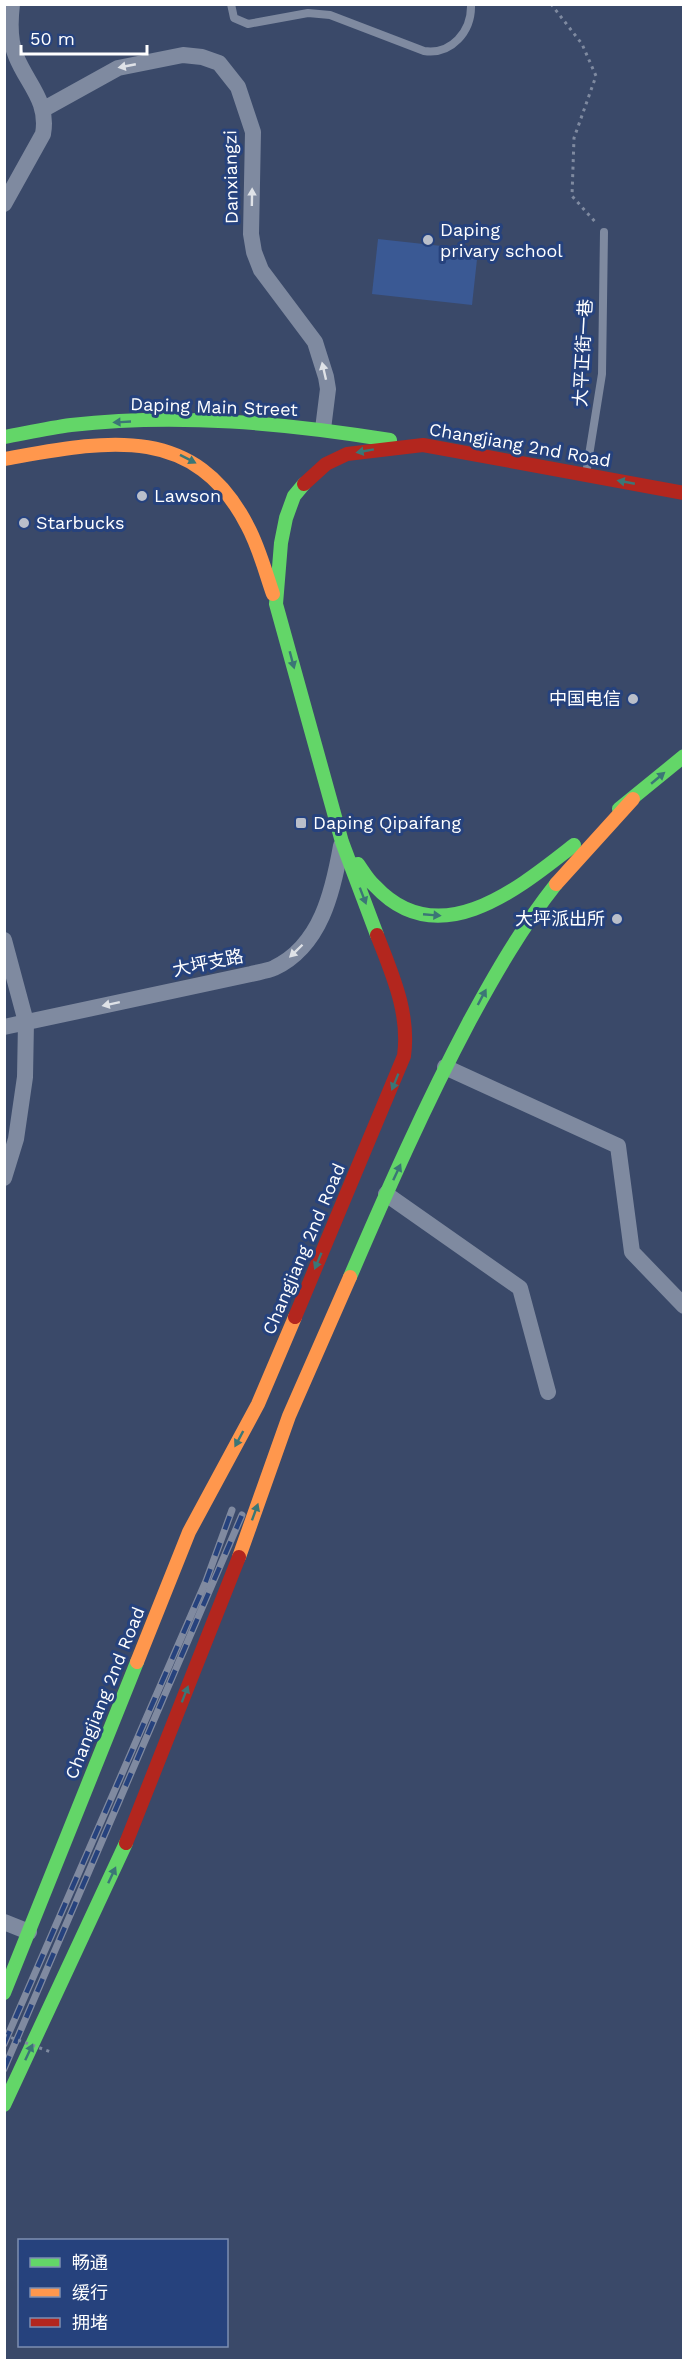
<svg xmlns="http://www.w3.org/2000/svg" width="688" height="2365" viewBox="0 0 688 2365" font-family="'Work Sans','Noto Sans SC',sans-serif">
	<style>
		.green { fill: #3a5994 }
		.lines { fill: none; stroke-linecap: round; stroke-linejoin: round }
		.path { stroke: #7f8aa0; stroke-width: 3; stroke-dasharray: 3 4.5; stroke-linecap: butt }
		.lane { stroke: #7f8aa0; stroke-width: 8 }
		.street { stroke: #7f8aa0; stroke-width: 16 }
		.fast { stroke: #63d668; stroke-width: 14 }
		.slow { stroke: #ff974d; stroke-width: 14 }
		.jam { stroke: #b3261e; stroke-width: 14 }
		.rail-casing { stroke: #808aa0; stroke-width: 7 }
		.rail { stroke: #26427d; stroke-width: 4.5; stroke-dasharray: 14; stroke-linecap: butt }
		.path-bridge { stroke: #7f8aa0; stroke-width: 3; stroke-dasharray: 3 4.5; stroke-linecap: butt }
		.oneway { fill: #dfe2e7 }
		.oneway2 { fill: #3b7676 }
		.poi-dot { fill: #babfca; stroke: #26427d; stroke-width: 2 }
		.labels { text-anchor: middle; stroke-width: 6; stroke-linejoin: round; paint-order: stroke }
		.street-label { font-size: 18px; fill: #fff; stroke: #26427d }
		.poi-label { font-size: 18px; fill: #fff; stroke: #26427d; text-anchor: start }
	</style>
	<rect width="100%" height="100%" fill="#3a4969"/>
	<path class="green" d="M378,239L478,250L472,305L372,294Z"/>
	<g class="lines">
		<path class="path" d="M551,4L582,44L596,76L574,138L572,196L597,224"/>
		<path class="lane" d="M231,4L234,18L248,24L308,13L330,15L424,51C451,55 472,32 471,4
			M586,474L602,374L604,232"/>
		<path class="street" d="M44,109L118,68L183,55L202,57L219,63L238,87L253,132L251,234L254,252L261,270L315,342L326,377L328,389L323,429
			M4,204L43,134C49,101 27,84 16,56C9,40 10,21 12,4
			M4,940L26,1022L25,1077L16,1139L4,1178
			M4,1027L251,974C259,972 267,971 274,968C321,946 333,891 341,846
			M445,1067L618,1146L632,1252L684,1306
			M386,1194L520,1288L548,1392
			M4,1922L29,1932"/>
		<path class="fast" d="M4,437C26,433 49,428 71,425C178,413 285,423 390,440
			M304,484L294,496L286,518L281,543L276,604L342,842L377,935
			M619,809L684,756
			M358,864C363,871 368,880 375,886C439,955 519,888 574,845
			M350,1277C387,1191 425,1105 469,1022C495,974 522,927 556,884
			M4,1993L137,1662
			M4,2105L126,1843"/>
		<path class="slow" d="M4,459C101,442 193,420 247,525C259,547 265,571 273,594
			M556,884L633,799
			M239,1557L289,1416L350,1277
			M137,1662L189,1532L258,1404L295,1317"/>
		<path class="jam" d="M304,484L326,464L347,454L423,445L684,493
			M295,1317L404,1056C410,1013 392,974 377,935
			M126,1843L239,1557"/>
		<g class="rail-casing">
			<path id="rail" d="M4,2044L206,1581L232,1510
				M4,2069L242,1515"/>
		</g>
		<use href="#rail" class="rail"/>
		<path class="path-bridge" d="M4,2035L51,2052"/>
	</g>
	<defs><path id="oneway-solid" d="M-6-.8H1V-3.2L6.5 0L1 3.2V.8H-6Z" transform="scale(1.5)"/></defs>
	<g class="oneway">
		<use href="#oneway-solid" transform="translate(127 66) rotate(169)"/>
		<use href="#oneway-solid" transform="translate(252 197) rotate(-89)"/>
		<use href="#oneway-solid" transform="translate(324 371) rotate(-103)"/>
		<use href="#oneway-solid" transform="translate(296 951) rotate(136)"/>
		<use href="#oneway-solid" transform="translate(111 1004) rotate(168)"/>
	</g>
	<g class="oneway2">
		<use href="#oneway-solid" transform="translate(122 422) rotate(177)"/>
		<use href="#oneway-solid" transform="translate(365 451) rotate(170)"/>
		<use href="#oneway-solid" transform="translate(188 459) rotate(27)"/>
		<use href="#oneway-solid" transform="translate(626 482) rotate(-169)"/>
		<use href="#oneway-solid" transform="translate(292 660) rotate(75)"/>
		<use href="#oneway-solid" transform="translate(658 778) rotate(-40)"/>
		<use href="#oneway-solid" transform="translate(363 896) rotate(69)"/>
		<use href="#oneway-solid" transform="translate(432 915) rotate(5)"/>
		<use href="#oneway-solid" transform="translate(482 997) rotate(-62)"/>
		<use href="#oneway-solid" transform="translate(395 1082) rotate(112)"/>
		<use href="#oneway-solid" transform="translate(397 1172) rotate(-65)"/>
		<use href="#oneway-solid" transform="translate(318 1261) rotate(113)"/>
		<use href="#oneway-solid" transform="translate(239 1439) rotate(118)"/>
		<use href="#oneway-solid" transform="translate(255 1512) rotate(-70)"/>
		<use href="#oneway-solid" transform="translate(185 1694) rotate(-69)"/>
		<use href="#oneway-solid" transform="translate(112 1875) rotate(-65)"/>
		<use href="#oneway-solid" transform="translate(29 2052) rotate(-65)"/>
	</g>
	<g class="poi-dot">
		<circle cx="428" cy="240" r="6"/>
		<circle cx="142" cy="496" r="6"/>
		<circle cx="24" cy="523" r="6"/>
		<circle cx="633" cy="699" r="6"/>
		<rect x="295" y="817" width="12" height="12" rx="3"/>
		<circle cx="617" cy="919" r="6"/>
	</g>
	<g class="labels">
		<g class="street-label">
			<text transform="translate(231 177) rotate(-91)" y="6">Danxiangzi</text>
			<text transform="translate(583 353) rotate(-87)" y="6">大平正街一巷</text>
			<text transform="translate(214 407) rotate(2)" y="6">Daping Main Street</text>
			<text transform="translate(520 445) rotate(10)" y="6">Changjiang 2nd Road</text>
			<text transform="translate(208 963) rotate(-12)" y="6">大坪支路</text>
			<text transform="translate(304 1249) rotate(-67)" y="6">Changjiang 2nd Road</text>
			<text transform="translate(105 1693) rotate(-68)" y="6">Changjiang 2nd Road</text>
		</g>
		<g class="poi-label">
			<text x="440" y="236">Daping<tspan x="440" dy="21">privary school</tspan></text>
			<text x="154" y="502">Lawson</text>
			<text x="36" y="529">Starbucks</text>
			<text x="621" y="705" text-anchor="end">中国电信</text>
			<text x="313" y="829">Daping Qipaifang</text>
			<text x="605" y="925" text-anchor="end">大坪派出所</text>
		</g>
	</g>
	<rect width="688" height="2365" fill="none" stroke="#ffffff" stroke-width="12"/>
	<rect x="18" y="2239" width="210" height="108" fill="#26427d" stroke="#7d8eb1" stroke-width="1.5"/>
	<rect x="30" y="2258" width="30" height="9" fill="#63d668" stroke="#7d8eb1" stroke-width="1.5"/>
	<text x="72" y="2269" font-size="18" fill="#ffffff">畅通</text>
	<rect x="30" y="2288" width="30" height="9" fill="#ff974d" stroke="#7d8eb1" stroke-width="1.5"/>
	<text x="72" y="2299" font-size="18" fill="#ffffff">缓行</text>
	<rect x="30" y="2318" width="30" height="9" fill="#b3261e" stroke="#7d8eb1" stroke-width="1.5"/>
	<text x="72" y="2329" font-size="18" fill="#ffffff">拥堵</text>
	<path d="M21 45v9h126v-9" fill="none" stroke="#ffffff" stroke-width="3"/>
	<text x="30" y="45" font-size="18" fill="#ffffff" stroke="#26427d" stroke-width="4.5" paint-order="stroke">50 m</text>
</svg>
